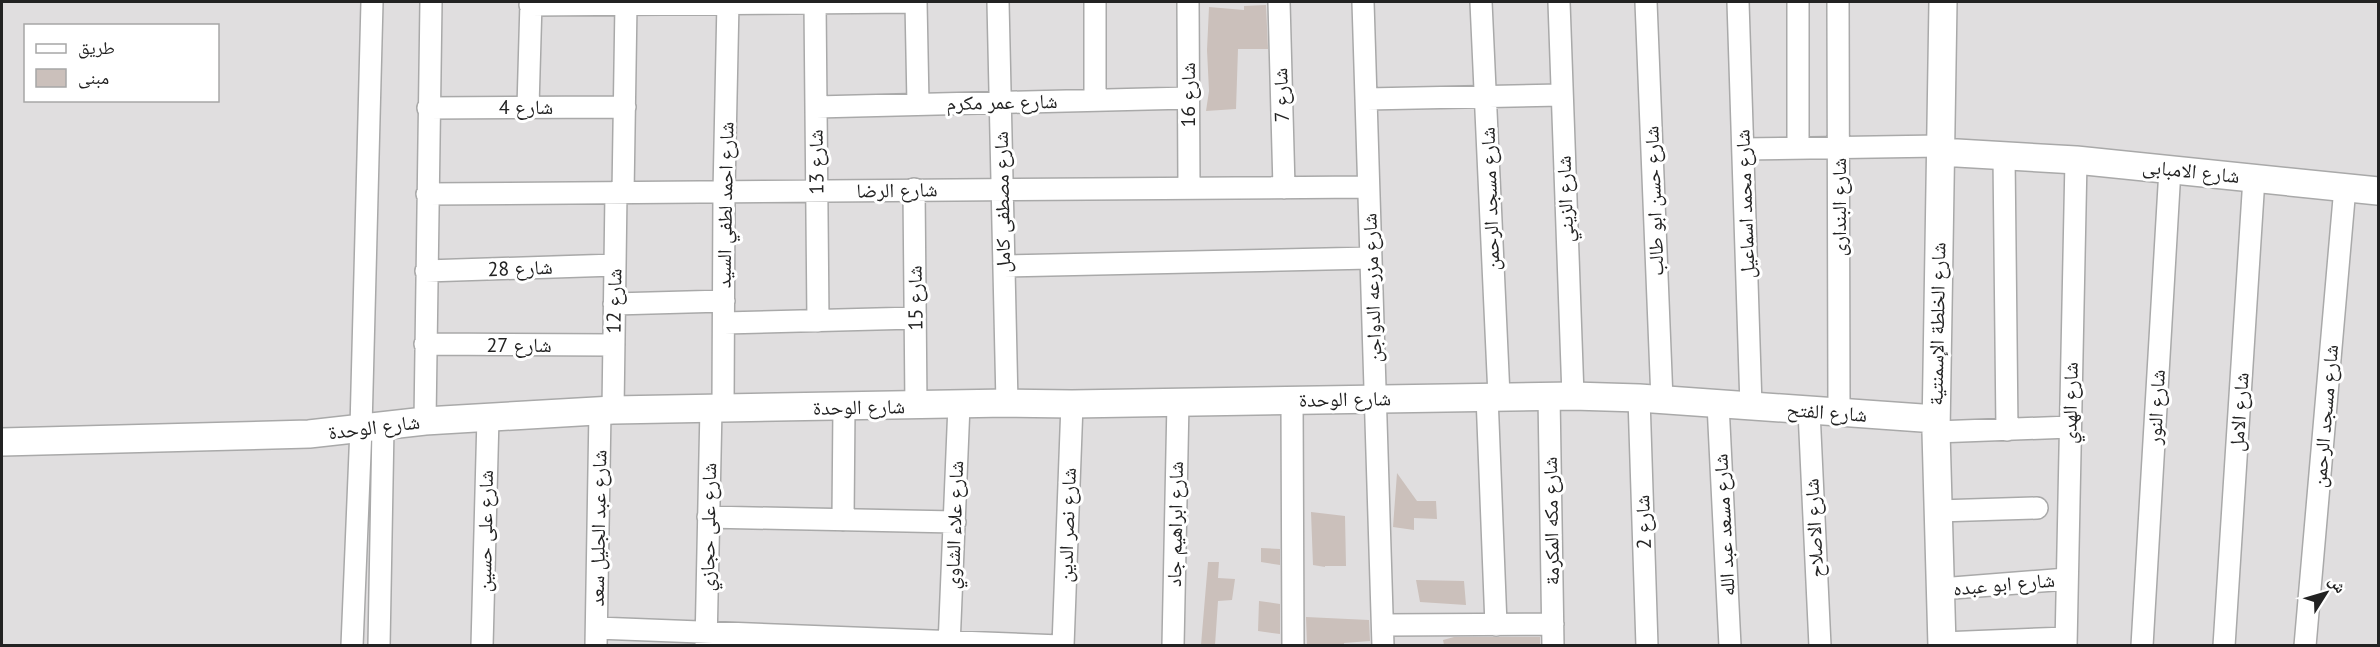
<svg xmlns="http://www.w3.org/2000/svg" width="2380" height="647" viewBox="0 0 2380 647" font-family="'PT Sans','Noto Naskh Arabic',sans-serif">
	<style>
		.residential { fill: #e0dedf; fill-rule: evenodd }
		.building { fill: #cbc0bb }
		.lines { fill: none; stroke-linecap: round; stroke-linejoin: round }
		.minor-casing { stroke: #a9a9a9; stroke-width: 24 }
		.tertiary-casing { stroke: #a9a9a9; stroke-width: 30 }
		.minor { stroke: #fff; stroke-width: 21 }
		.tertiary { stroke: #fff; stroke-width: 27 }
		.labels { text-anchor: middle; stroke-width: 6; stroke-linejoin: round; paint-order: stroke }
		.street-label { font-size: 20px; fill: #222; stroke: #fff }
	</style>
	<rect width="100%" height="100%" fill="#f2eee8"/>
	<path class="residential" d="M2,2H2378V645H2ZM26,26H218V100H26Z"/>
	<path class="building" d="M1266,5L1268,49H1238L1236,109L1206,111L1209,91L1207,50L1209,7L1244,10V6Z
		M1397,473L1417,501H1436L1437,519L1414,518V530L1393,527Z
		M1311,512L1345,516L1346,566H1325V567L1313,565Z
		M1261,548L1280,549V565L1261,562Z
		M1208,562H1219L1218,578L1235,579L1232,600L1218,601L1215,645H1201Z
		M1416,580L1464,581L1466,605L1420,602Z
		M1259,601L1280,604V634L1258,631Z
		M1306,617L1369,620L1370,641L1344,643V645H1307Z
		M1454,637H1540V645H1444L1443,640Z"/>
	<g class="lines">
		<g class="minor-casing">
			<path id="minor" d="M916,2L918,104
				M998,2L1007,403
				M1095,2V100
				M1188,2L1189,188
				M1279,2L1284,188
				M1363,2L1383,646
				M1481,2L1499,396
				M1559,2L1573,396
				M1646,2L1662,400
				M1738,2L1751,406
				M1838,2L1839,413
				M815,3L818,321
				M530,5L916,2
				M1367,99L1561,95
				M528,107L531,2
				M816,107L1188,98
				M428,108L625,107
				M1798,148V2
				M1743,149L1940,146
				M2004,156L2007,430
				M914,189L916,406
				M623,193L626,4
				M427,194L1368,187
				M1004,266L1370,258
				M426,271L615,265
				M614,304L724,301
				M724,323L915,318
				M425,344L614,345
				M1487,396L1496,625
				M1549,396L1553,646
				M1639,398L1647,646
				M1292,400L1293,646
				M1718,404L1730,646
				M723,408L724,192L728,2
				M613,410L616,193
				M1809,411L1820,646
				M425,421L431,2
				M1936,432L2070,427
				M1938,511L2037,508
				M708,517L955,522
				M843,520L844,407
				M1940,589L2067,579
				M1383,625L1553,624
				M597,628L1060,646
				M1942,643L2066,638
				M706,645L711,408
				M352,646L361,428L372,2
				M379,646L383,427
				M482,646L488,417
				M596,646L600,411
				M949,646L959,405
				M1063,646L1072,404
				M1173,646L1178,402
				M2066,646L2076,160
				M2142,646L2170,169
				M2224,646L2254,178
				M2305,646L2345,187"/>
		</g>
		<g class="tertiary-casing">
			<path id="tertiary" d="M1940,152L2076,160L2378,191
				M2,442L309,434L425,421L613,410L1007,403L1072,404L1573,396L1639,398L1936,419
				M1942,646L1936,432L1943,2"/>
		</g>
		<use href="#minor" class="minor"/>
		<use href="#tertiary" class="tertiary"/>
	</g>
	<g class="labels">
		<g class="street-label">
			<text transform="translate(1188 95) rotate(-90)" y="7">شارع 16</text>
			<text transform="translate(1281 95) rotate(-92)" y="7">شارع 7</text>
			<text transform="translate(1002 102) rotate(-1)" y="7">شارع عمر مكرم</text>
			<text x="526" y="114">شارع 4</text>
			<text transform="translate(816 162) rotate(-91)" y="7">شارع 13</text>
			<text transform="translate(2191 171) rotate(6)" y="7">شارع الامبابى</text>
			<text transform="translate(897 190) rotate(-1)" y="7">شارع الرضا</text>
			<text transform="translate(1490 199) rotate(-92)" y="7">شارع مسجد الرحمن</text>
			<text transform="translate(1565 199) rotate(-92)" y="7">شارع الزيني</text>
			<text transform="translate(1654 201) rotate(-92)" y="7">شارع حسن ابو طالب</text>
			<text transform="translate(1002 202) rotate(-91)" y="7">شارع مصطفى كامل</text>
			<text transform="translate(1745 204) rotate(-92)" y="7">شارع محمد اسماعيل</text>
			<text transform="translate(725 205) rotate(-89)" y="7">شارع احمد لطفي السيد</text>
			<text transform="translate(1839 207) rotate(-90)" y="7">شارع البندارى</text>
			<text transform="translate(520 268) rotate(-2)" y="7">شارع 28</text>
			<text transform="translate(1372 288) rotate(-92)" y="7">شارع مزرعه الدواجن</text>
			<text transform="translate(915 298) rotate(-91)" y="7">شارع 15</text>
			<text transform="translate(614 301) rotate(-89)" y="7">شارع 12</text>
			<text transform="translate(1937 324) rotate(-89)" y="7">شارع الخلطة الإسمنتية</text>
			<text x="519" y="352">شارع 27</text>
			<text transform="translate(1345 399) rotate(-1)" y="7">شارع الوحدة</text>
			<text transform="translate(2070 403) rotate(-89)" y="7">شارع الهدي</text>
			<text transform="translate(859 407) rotate(-1)" y="7">شارع الوحدة</text>
			<text transform="translate(2156 407) rotate(-87)" y="7">شارع النور</text>
			<text transform="translate(1827 412) rotate(4)" y="7">شارع الفتح</text>
			<text transform="translate(2239 412) rotate(-86)" y="7">شارع الامل</text>
			<text transform="translate(2325 416) rotate(-85)" y="7">شارع مسجد الرحمن</text>
			<text transform="translate(374 427) rotate(-7)" y="7">شارع الوحدة</text>
			<text transform="translate(1551 521) rotate(-91)" y="7">شارع مكه المكرمة</text>
			<text transform="translate(1643 522) rotate(-92)" y="7">شارع 2</text>
			<text transform="translate(1175 524) rotate(-89)" y="7">شارع ابراهيم جاد</text>
			<text transform="translate(954 525) rotate(-88)" y="7">شارع علاء الشاوي</text>
			<text transform="translate(1067 525) rotate(-88)" y="7">شارع نصر الدين</text>
			<text transform="translate(1724 525) rotate(-93)" y="7">شارع مسعد عبد الله</text>
			<text transform="translate(708 527) rotate(-89)" y="7">شارع على حجازي</text>
			<text transform="translate(598 528) rotate(-89)" y="7">شارع عبد الجليل سعد</text>
			<text transform="translate(1814 528) rotate(-93)" y="7">شارع الاصلاح</text>
			<text transform="translate(485 531) rotate(-89)" y="7">شارع على حسين</text>
			<text transform="translate(2004 584) rotate(-5)" y="7">شارع ابو عبده</text>
		</g>
	</g>
	<rect width="2380" height="647" fill="none" stroke="#222222" stroke-width="6"/>
	<rect x="24" y="24" width="195" height="78" fill="#ffffff" stroke="#a7a7a7" stroke-width="1.5"/>
	<rect x="36" y="44" width="30" height="9" fill="#ffffff" stroke="#a7a7a7" stroke-width="1.5"/>
	<text x="78" y="54" font-size="18" fill="#222222">طريق</text>
	<rect x="36" y="69" width="30" height="18" fill="#cbc0bb" stroke="#a7a7a7" stroke-width="1.5"/>
	<text x="78" y="84" font-size="18" fill="#222222">مبنى</text>
	<g transform="translate(2326 593) rotate(53)" stroke="#ffffff" stroke-width="4.5" paint-order="stroke">
	<path d="M0-4.5L10 22L0 15L-10 22Z" fill="#222222"/>
	<text y="-9" font-size="16" font-weight="bold" text-anchor="middle" fill="#222222">ش</text>
	</g>
</svg>
